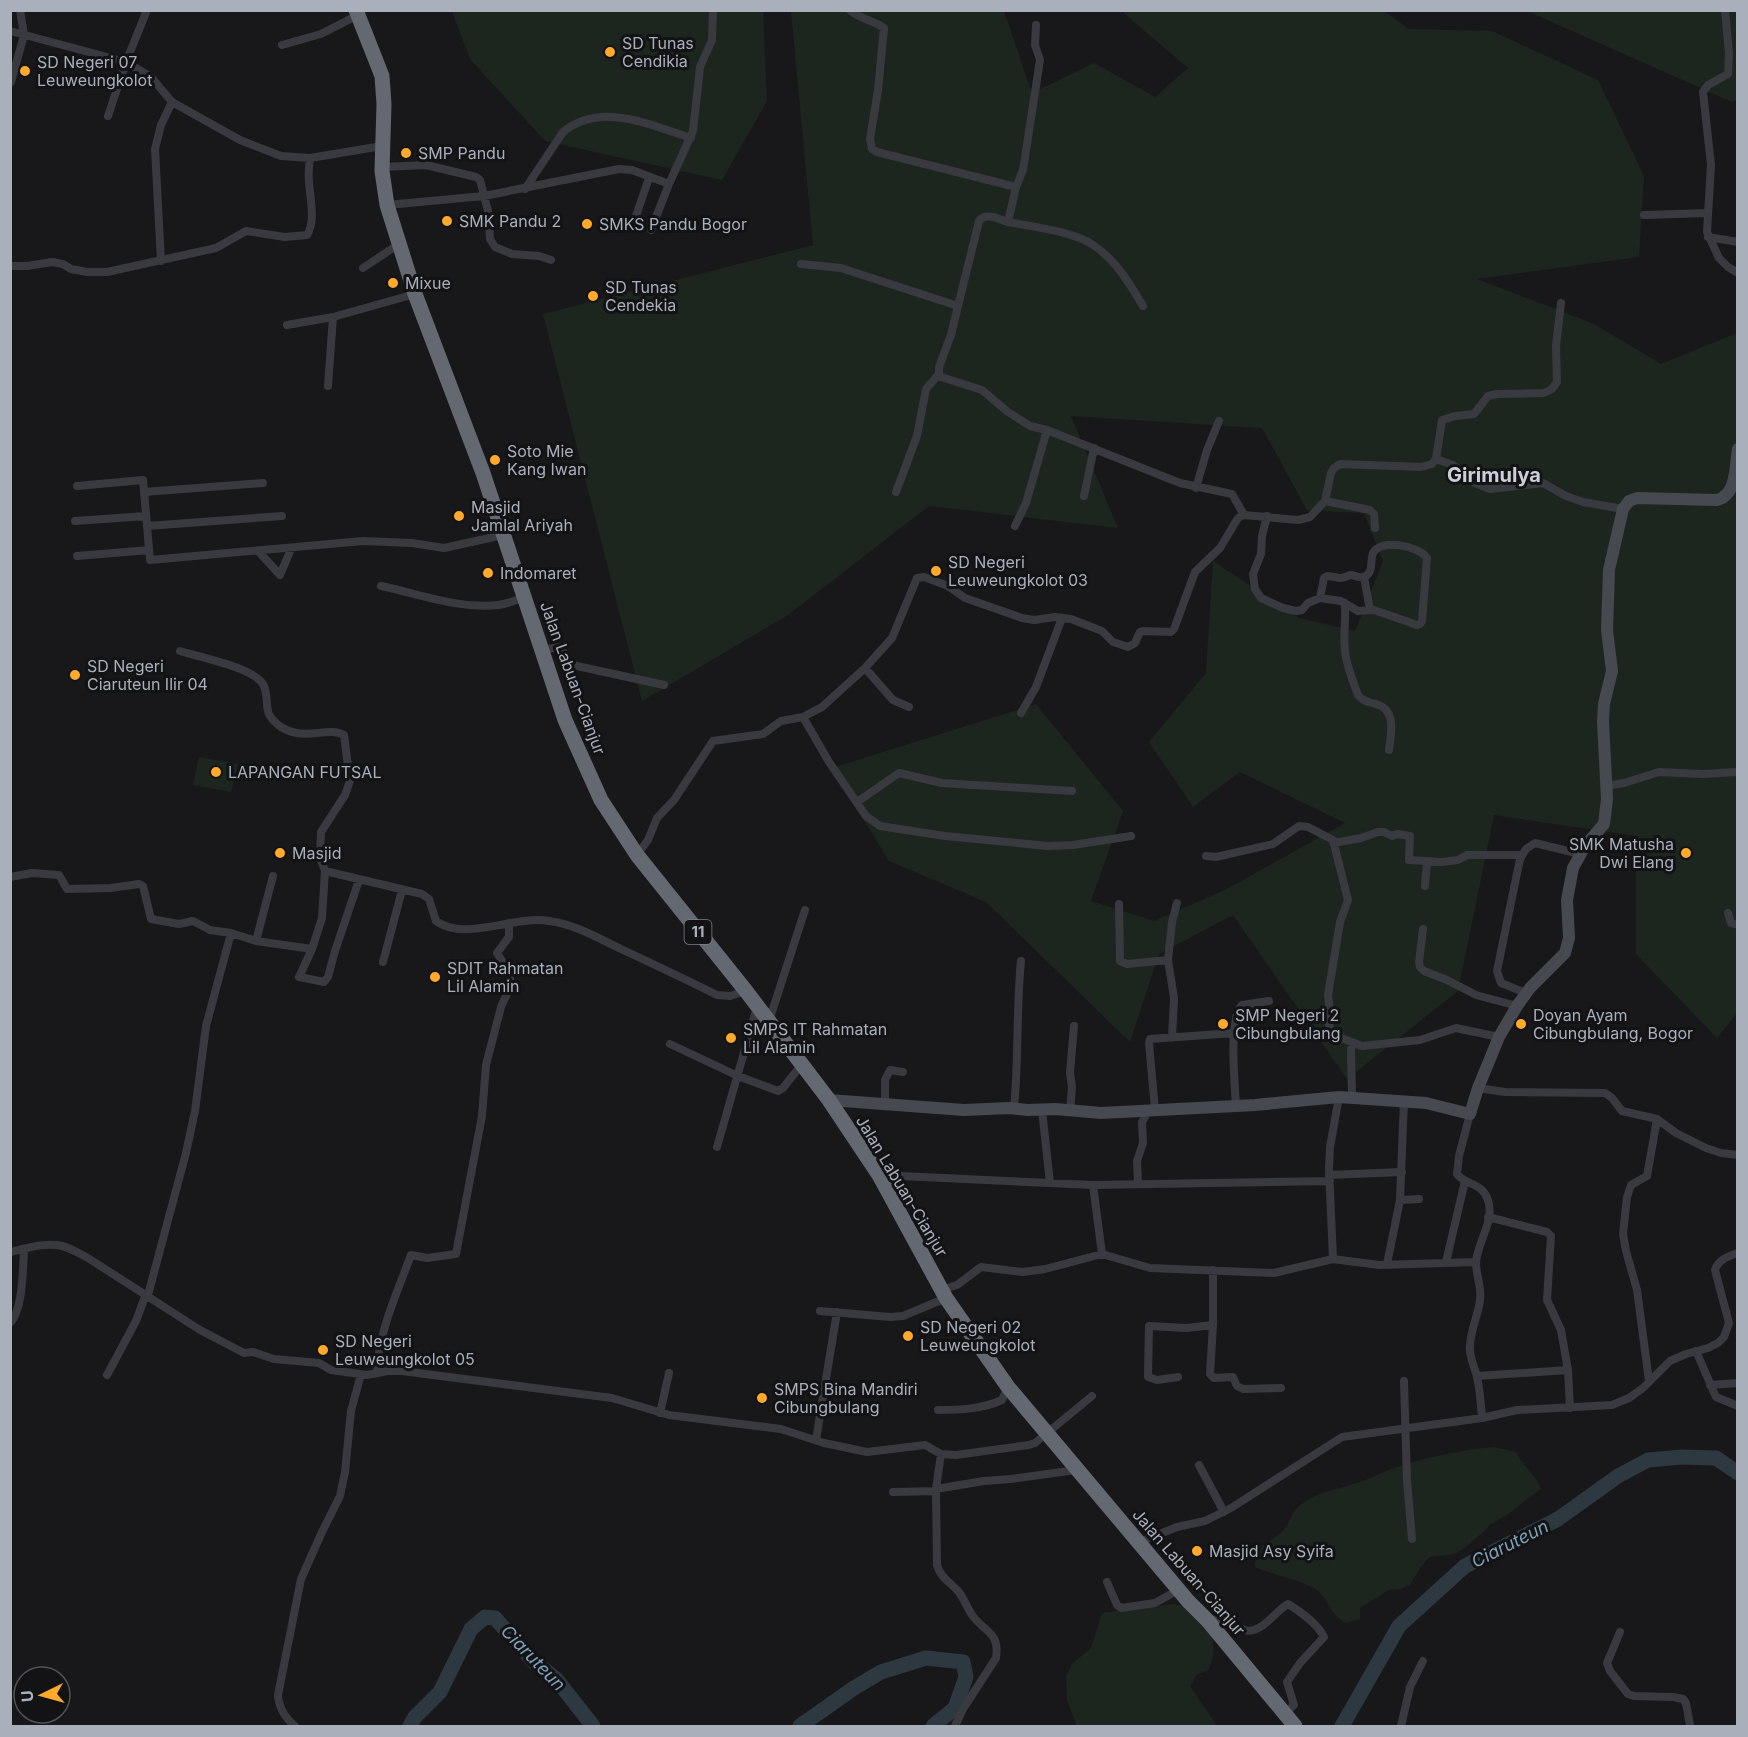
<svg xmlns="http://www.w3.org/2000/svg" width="1748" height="1737" viewBox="0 0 1748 1737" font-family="Inter,sans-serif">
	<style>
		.green { fill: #1d261e }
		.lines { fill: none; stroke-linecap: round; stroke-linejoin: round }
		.river { stroke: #2d3840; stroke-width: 15 }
		.street { stroke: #393a40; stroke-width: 8 }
		.secondary { stroke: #464950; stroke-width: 12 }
		.highway { stroke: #646871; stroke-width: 15 }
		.poi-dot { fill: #ffaa2b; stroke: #131315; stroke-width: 2 }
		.labels { text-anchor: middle; stroke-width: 6; stroke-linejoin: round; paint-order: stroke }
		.shield { fill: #131315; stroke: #7c8189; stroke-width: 1.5 }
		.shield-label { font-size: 15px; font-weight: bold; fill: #a9b0bb }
		.poi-label { font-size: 16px; fill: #a9b0bb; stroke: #131315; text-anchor: start }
		.street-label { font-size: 16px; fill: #a9b0bb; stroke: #131315 }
		.water-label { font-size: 18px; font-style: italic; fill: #7ea1b8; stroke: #131315 }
		.quarter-label { font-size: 20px; font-weight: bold; fill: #cbcfd7; stroke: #131315 }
	</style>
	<rect width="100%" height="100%" fill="#18181a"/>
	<path class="green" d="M1120,10L1384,11L1409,29L1492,31L1598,80L1644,176L1639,257L1477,279L1592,323L1661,364L1737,333V1013L1717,1038L1636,954V836L1494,815L1458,991L1347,1079L1233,915L1159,954L1130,1042L986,902L889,861L832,768L1036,704L1123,811L1091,901L1154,921L1225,890L1345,823L1240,772L1193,807L1149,742L1206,673L1213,561L1299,618L1355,631L1383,561L1364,513L1307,510L1262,428L1071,416L1118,528L929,506L788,615L642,701L543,314L813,245L791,11H1004L1032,93L1094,63L1155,97L1188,68Z
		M452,11H763L767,101L722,180L545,141L470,59Z
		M1527,11H1737V100L1732,102Z
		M199,757L238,764L231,792L193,785Z
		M1494,1447L1516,1452C1523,1466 1536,1475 1541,1489C1524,1500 1508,1517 1489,1525C1486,1531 1481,1533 1476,1538C1454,1558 1457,1553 1430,1557L1422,1565L1410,1585L1400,1589L1389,1590L1360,1608V1619L1346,1623C1328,1613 1331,1602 1318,1591C1309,1582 1270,1574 1255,1567C1256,1545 1266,1545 1281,1533C1289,1526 1290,1514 1298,1507C1313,1493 1335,1490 1353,1484C1369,1480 1384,1471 1400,1466C1431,1456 1462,1450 1494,1447Z
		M1174,1604L1185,1606L1211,1629C1214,1645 1215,1657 1208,1671L1197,1674L1190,1686L1217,1726H1077L1067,1700L1066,1676L1072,1664L1091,1648L1102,1613Z"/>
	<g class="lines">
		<path class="river" d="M410,1726L415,1717L440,1692L471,1629L485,1617L495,1618L533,1661L556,1679L593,1726
			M800,1726L854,1688L881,1672L926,1658L963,1662L966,1677L955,1708L933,1726
			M1342,1726L1399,1626L1465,1566L1558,1519L1618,1476L1648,1460L1682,1457L1716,1458L1738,1473"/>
		<path class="street" d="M850,10C860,19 873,20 884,28L878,90L870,139L872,149L877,152L1016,187
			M1725,10L1729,53L1728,74L1708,85L1703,92L1711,165L1707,232L1719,258L1728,267L1738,273
			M10,31L126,62L151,77L172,102L240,140L281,156L310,158L382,146
			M282,45L321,34L358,15
			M11,82L24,35L20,10
			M108,116L126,62L147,10
			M383,167L426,165L476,177L480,180L488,211L490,239L495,247L512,254L539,256L551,260
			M525,189L563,132C602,101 649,125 691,138
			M387,205L484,196L619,169L632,170L669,184
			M1644,215L1708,213
			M636,216L649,178
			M1008,222C1030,226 1075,232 1093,245C1115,259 1130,284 1143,306
			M651,230L669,184L693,131L700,67L712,40L713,10
			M1708,237L1738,242
			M161,261L155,149L161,125L172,102
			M801,264L841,268L958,306L951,335L939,367V374L941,377L982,390L1008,412L1030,426L1047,430L1180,483L1232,494L1244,515
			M10,266H27L52,262L63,264L71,269L87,272H107L216,248L246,231L285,237L307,235C316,221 310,198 309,182C308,174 309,166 310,158
			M363,268L399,244
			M958,306L979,221C986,212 998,219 1008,222L1016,187L1023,170L1040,60L1035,45L1036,25
			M287,325L333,317L415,294
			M328,386L333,317
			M1436,459L1453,465L1475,483L1490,489L1543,483L1566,496L1583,502L1623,509
			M77,486L143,480L150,560L363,541L412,543L444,548L503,535
			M1196,488L1207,450L1219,421
			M144,492L263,483
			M896,492L917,436L926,389L939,374
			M1084,496L1094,448
			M1325,501L1370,510L1374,514L1375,528
			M1267,516L1262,536L1261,554L1253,574L1255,589L1261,598L1283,608L1296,611L1302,610L1308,603L1320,598L1341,601L1358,611L1374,610L1417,625L1420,624L1422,621L1427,558C1420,546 1380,538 1373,553C1370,560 1374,575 1363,577C1359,578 1354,575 1350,575C1347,576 1344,578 1341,578C1337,578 1331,576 1327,576L1324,578L1320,598
			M75,521L146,516
			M147,526L282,516
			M1015,526L1026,503L1047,430
			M259,552L280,575L291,549
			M77,556L149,550
			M1364,577L1370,610
			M381,586C420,594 457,609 498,605C507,604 517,600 525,597
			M1345,603C1346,620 1343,636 1345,652C1347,667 1353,681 1358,695C1363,701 1368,702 1376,704C1397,710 1391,733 1389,750
			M542,650L560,647L570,663L577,666L664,685
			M180,651C199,657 257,668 264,686C271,704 260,712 281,727C305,742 327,726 344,735L350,781L345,795L321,832L320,857L325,871
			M865,668L893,700L909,707
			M1021,713L1036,687L1062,618
			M803,717L829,762L866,816L880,826L945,836L1048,846L1073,845L1131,836
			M1606,786L1624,783L1659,772L1702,774L1738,772
			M857,802L899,773L942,783L1072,791
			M1334,843L1361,838L1378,832H1384L1392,836L1397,834L1410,836L1409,860L1442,862L1458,860L1467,855H1521
			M637,855L648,840L657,818L674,800L713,741L763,734L781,721L803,717L822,707L865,668L892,638L917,578L924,577L948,586L965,598L1022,618L1034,620L1055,617L1071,619L1102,631L1113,642L1128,647L1135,643L1140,632L1143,631L1171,632L1174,629L1195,572L1220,548L1238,518L1244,515L1298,520L1310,517L1325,501L1331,473L1334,468L1340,464L1421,467L1432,464L1436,459L1442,420L1455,416L1474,414L1488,396L1497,394L1544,393L1552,389L1557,382L1556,346L1561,303
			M1206,856L1216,857L1273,844L1299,826L1308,827L1333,840L1348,900L1340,922L1328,995L1330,1012L1328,1022L1332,1033L1336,1036L1362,1046L1420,1040L1456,1028L1499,1037
			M10,877L32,873L59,875L67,889L111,888L139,884L143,886L151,919L179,924L193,921L210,930L231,933L256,941L312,949L322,918L325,871L422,894L429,899L436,921C464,942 515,915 549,921C574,924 598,938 621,949C653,964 685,979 717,995L730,996L746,991
			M1425,886L1427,862
			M1119,904L1120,961L1127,964L1168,960
			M1728,913L1731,923L1738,925
			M1423,929L1419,962L1420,967L1424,971L1447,980L1476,995L1517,1006
			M256,941L273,876
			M312,949L299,977L324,982L328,977L335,951L359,880
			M383,962L402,890
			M1526,993L1501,983L1497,971L1520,859L1526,849L1535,843L1580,854
			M769,1021L805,910
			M1172,1038L1174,998L1168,960L1172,922L1177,903
			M670,1044L738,1076L778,1091L783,1088L802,1064
			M1478,1088L1505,1092L1605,1093L1612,1098L1622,1111L1657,1119L1676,1133L1706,1148L1721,1153L1738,1155
			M1352,1097L1351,1050L1353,1043
			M1404,1100L1400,1200L1419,1199
			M885,1103V1080L890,1070L903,1072
			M1236,1106C1235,1086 1228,1018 1242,1005L1269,1001
			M1014,1108C1019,1059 1016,1010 1021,961
			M1042,1110L1050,1183
			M1155,1110L1149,1043L1150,1039L1234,1033
			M1070,1111L1072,1087L1070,1073L1074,1026
			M1470,1114L1459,1156L1457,1174C1466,1186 1482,1182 1488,1200C1495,1222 1477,1242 1476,1263C1476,1275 1482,1288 1480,1300C1478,1317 1469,1332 1470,1350C1470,1359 1475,1368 1477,1377C1480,1390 1481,1404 1482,1418
			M717,1147L757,1007
			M879,1175L1093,1185L1330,1181
			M1329,1175L1402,1172
			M1138,1183L1137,1161L1143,1143L1142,1122L1145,1117L1142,1110
			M1093,1185L1102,1254
			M1488,1217L1547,1232L1551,1236L1547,1300L1561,1330L1568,1370L1570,1408
			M10,1252C27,1248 45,1242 62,1246C71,1248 80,1254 88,1258L200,1330L244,1353L253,1352L274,1359L319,1363L331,1370L367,1375L388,1371H402L612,1398L669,1415L781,1429L824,1443L867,1452L925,1445L941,1454L956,1455L1029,1445L1035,1443L1092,1396
			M1333,1259L1329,1168L1330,1147L1339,1097
			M1446,1262L1465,1181
			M1387,1264L1400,1200
			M1213,1270V1325L1210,1374L1214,1378L1233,1377L1237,1386L1243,1389L1281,1388
			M941,1290L957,1285L981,1267L1023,1272L1045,1269L1102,1254L1150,1268L1274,1273L1333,1259L1379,1265L1476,1262
			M148,1295L186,1153L195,1111L206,1026L231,933
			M820,1311L890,1317L903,1316L946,1298
			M10,1323C23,1310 23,1268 24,1249
			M1696,1351L1716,1397L1738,1406
			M377,1373C378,1333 397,1293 411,1255L427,1258L456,1254L482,1116L486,1065L501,1007L511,985L509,972L497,953L509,937V923
			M107,1375L136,1321L146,1294
			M1477,1376L1568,1370
			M1178,1377L1157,1380L1148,1377L1149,1326L1186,1328L1213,1325
			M1404,1381L1407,1480L1412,1539
			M1649,1381L1637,1290L1626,1251L1623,1234L1627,1197L1631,1185L1647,1176L1657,1119
			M1710,1385L1738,1383
			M938,1410C960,1410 982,1409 1002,1400L1008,1387
			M660,1413L669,1373
			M816,1440L837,1312
			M941,1454L936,1489L937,1565C940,1577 950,1582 958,1591C964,1598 967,1608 972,1615C985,1633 1000,1632 996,1658L963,1709L955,1726
			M1199,1465L1224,1512
			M936,1489L984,1481L1011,1479L1076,1470
			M893,1492L936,1491
			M1140,1542L1177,1527L1205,1521L1231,1508L1342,1437L1482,1418L1517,1410L1612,1405L1629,1398L1643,1388L1670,1361L1686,1354L1708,1348L1718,1343L1724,1337L1729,1323L1715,1270C1718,1260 1728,1256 1738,1253
			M1107,1582L1117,1605L1121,1608L1155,1603L1180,1589
			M1208,1621L1224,1618C1231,1622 1237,1628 1245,1630C1261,1635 1275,1611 1288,1604C1301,1612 1317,1623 1324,1637L1300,1663L1287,1682L1294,1705L1284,1714
			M1620,1632L1607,1663L1610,1671L1628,1694L1634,1696L1673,1697L1683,1699L1686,1703L1690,1726
			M295,1726C285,1718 279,1709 278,1695L301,1579L322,1532L340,1496L345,1472L351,1411L361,1374
			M1401,1726L1410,1687L1423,1661"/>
		<path class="secondary" d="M829,1100L964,1110L1009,1108L1028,1110L1055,1109L1101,1113L1255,1105L1339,1097L1426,1103L1470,1114L1478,1088L1499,1037L1517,1006L1530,988L1565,953L1569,938L1567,900L1573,868L1585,846L1604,824L1607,799L1603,722L1604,704L1612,671L1607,630L1609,570L1623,509L1629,501L1637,498L1717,500C1737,495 1735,466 1738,449"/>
		<path class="highway" d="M356,10L382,76L384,104L382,171L387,205L415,294L483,473L565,720L601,800L637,855L746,991L829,1100L879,1175L946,1298L1008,1387L1188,1601L1208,1621L1295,1726"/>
	</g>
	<g class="poi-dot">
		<circle cx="610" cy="52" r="6"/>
		<circle cx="25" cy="71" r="6"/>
		<circle cx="406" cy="153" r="6"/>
		<circle cx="447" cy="221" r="6"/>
		<circle cx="587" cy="224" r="6"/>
		<circle cx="393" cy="283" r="6"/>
		<circle cx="593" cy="296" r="6"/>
		<circle cx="495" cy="460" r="6"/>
		<circle cx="459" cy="516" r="6"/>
		<circle cx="936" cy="571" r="6"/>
		<circle cx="488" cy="573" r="6"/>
		<circle cx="75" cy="675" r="6"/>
		<circle cx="216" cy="772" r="6"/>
		<circle cx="280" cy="853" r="6"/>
		<circle cx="1686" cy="853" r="6"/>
		<circle cx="435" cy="977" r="6"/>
		<circle cx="1223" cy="1024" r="6"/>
		<circle cx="1521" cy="1024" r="6"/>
		<circle cx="731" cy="1038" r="6"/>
		<circle cx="908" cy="1336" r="6"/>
		<circle cx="323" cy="1350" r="6"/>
		<circle cx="762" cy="1398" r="6"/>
		<circle cx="1197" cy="1551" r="6"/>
	</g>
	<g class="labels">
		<rect class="shield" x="684.5" y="920" width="27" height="24" rx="4.5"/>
		<g class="shield-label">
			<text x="698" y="937">11</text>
		</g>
		<g class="poi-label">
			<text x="622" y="49">SD Tunas<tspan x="622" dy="18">Cendikia</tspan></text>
			<text x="37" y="68">SD Negeri 07<tspan x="37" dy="18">Leuweungkolot</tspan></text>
			<text x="418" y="159">SMP Pandu</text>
			<text x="459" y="227">SMK Pandu 2</text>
			<text x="599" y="230">SMKS Pandu Bogor</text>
			<text x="405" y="289">Mixue</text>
			<text x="605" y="293">SD Tunas<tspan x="605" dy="18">Cendekia</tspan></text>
			<text x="507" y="457">Soto Mie<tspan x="507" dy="18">Kang Iwan</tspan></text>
			<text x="471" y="513">Masjid<tspan x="471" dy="18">Jamlal Ariyah</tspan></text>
			<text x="948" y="568">SD Negeri<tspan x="948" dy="18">Leuweungkolot 03</tspan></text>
			<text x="500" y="579">Indomaret</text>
			<text x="87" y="672">SD Negeri<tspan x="87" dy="18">Ciaruteun Ilir 04</tspan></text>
			<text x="228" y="778">LAPANGAN FUTSAL</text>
			<text x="1674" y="850" text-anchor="end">SMK Matusha<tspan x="1674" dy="18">Dwi Elang</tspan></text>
			<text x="292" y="859">Masjid</text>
			<text x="447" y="974">SDIT Rahmatan<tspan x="447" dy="18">Lil Alamin</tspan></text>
			<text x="1235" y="1021">SMP Negeri 2<tspan x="1235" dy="18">Cibungbulang</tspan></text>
			<text x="1533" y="1021">Doyan Ayam<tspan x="1533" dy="18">Cibungbulang, Bogor</tspan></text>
			<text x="743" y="1035">SMPS IT Rahmatan<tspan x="743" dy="18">Lil Alamin</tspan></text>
			<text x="920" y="1333">SD Negeri 02<tspan x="920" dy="18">Leuweungkolot</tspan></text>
			<text x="335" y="1347">SD Negeri<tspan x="335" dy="18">Leuweungkolot 05</tspan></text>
			<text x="774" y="1395">SMPS Bina Mandiri<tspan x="774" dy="18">Cibungbulang</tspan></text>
			<text x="1209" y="1557">Masjid Asy Syifa</text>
		</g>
		<g class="street-label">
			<text transform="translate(573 678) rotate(70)" y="6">Jalan Labuan-Cianjur</text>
			<text transform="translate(902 1186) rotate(59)" y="6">Jalan Labuan-Cianjur</text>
			<text transform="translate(1189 1572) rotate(49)" y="6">Jalan Labuan-Cianjur</text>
		</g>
		<g class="water-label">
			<text transform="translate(1510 1544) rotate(-27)" y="6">Ciaruteun</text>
			<text transform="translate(533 1658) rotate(46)" y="6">Ciaruteun</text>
		</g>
		<g class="quarter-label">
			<text x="1494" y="482">Girimulya</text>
		</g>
	</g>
	<rect width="1748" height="1737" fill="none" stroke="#a9b0bb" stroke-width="24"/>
	<g transform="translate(42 1695) rotate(265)"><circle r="28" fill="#131315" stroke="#4f5257" stroke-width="1.5"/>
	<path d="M0-4.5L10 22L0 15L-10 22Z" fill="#ffaa2b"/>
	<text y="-9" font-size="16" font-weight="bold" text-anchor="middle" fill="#a9b0bb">U</text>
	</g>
</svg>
